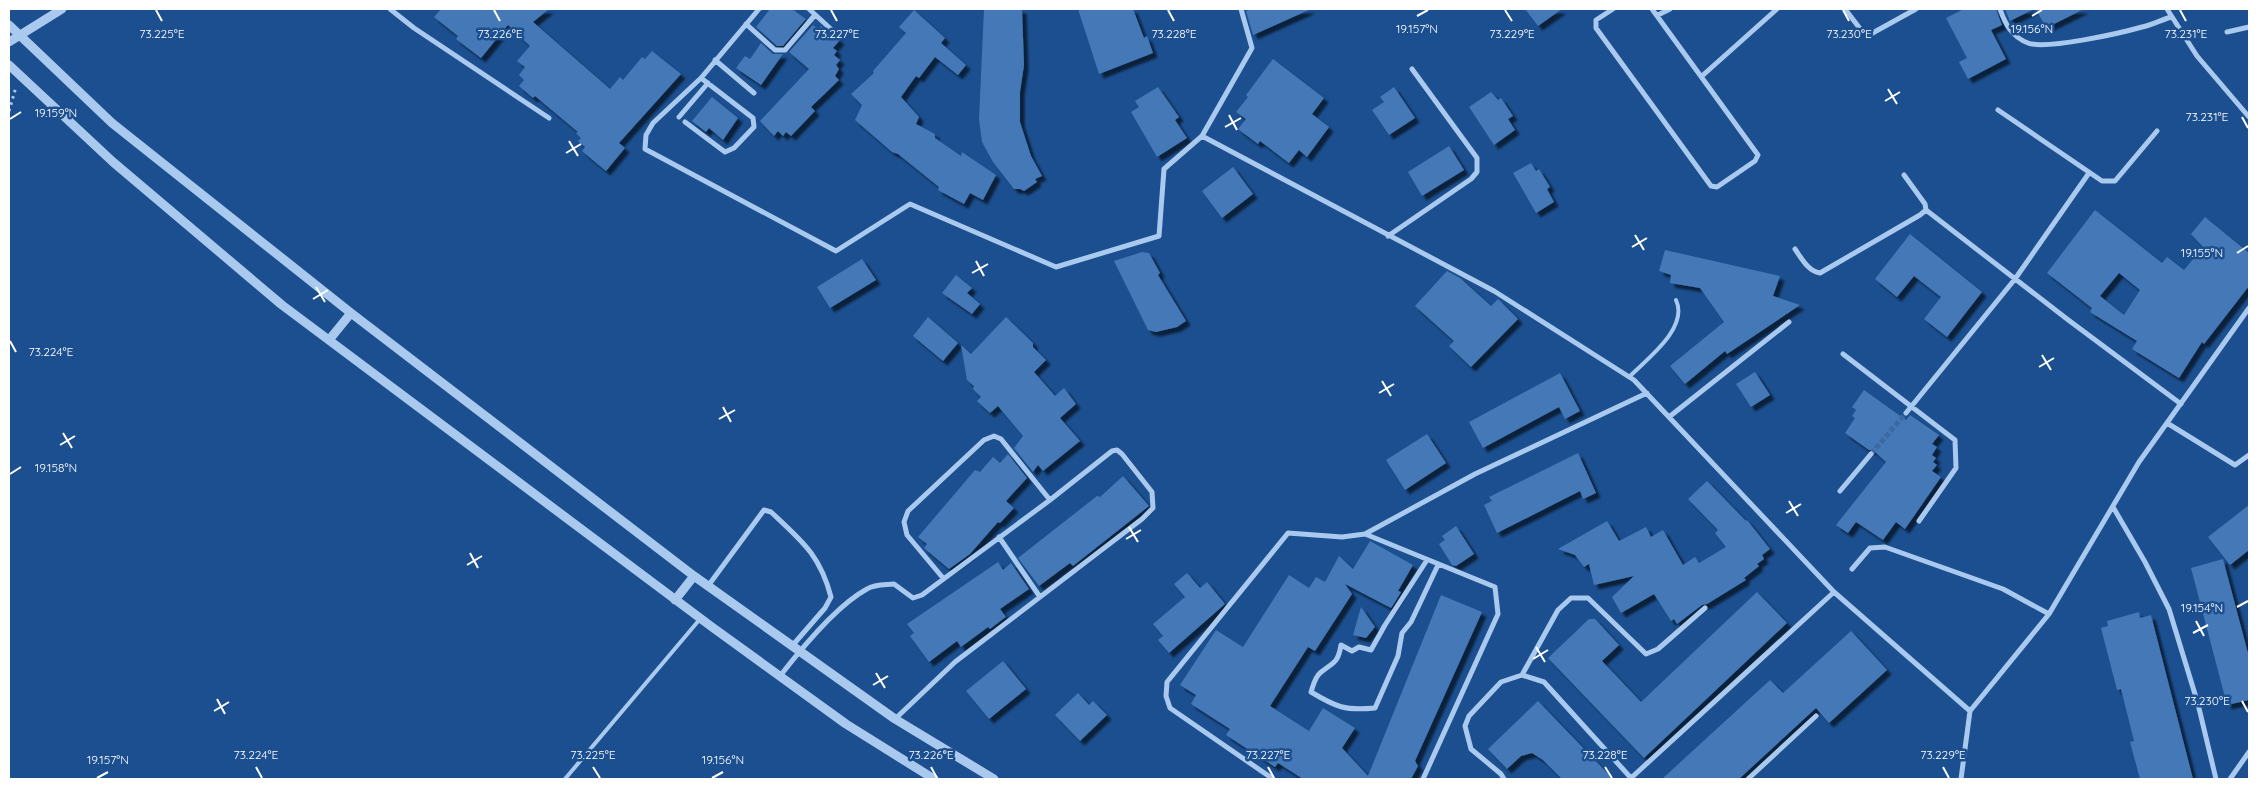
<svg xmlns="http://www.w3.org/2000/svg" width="2258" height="788" viewBox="0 0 2258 788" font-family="Quicksand,sans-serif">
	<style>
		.building { fill: #4478b7; fill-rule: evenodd; filter: url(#shadow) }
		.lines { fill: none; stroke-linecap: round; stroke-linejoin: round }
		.minor-tunnel { stroke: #3d69a0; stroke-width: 5; stroke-dasharray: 5 2.5; stroke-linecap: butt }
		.path { stroke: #a9c9ee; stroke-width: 3; stroke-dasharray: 2.5 4; stroke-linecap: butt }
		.service { stroke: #a9c9ee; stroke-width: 4 }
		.minor { stroke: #a9c9ee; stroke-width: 5 }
		.tertiary { stroke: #a9c9ee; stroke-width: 9 }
		.ticks { fill: none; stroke: #fff; stroke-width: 2 }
		.ticks-label { font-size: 12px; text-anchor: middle; fill: #fff; stroke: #1b4f8f; stroke-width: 5; stroke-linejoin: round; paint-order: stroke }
	</style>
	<defs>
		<filter id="shadow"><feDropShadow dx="4.5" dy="4.5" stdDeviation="1" flood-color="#0009"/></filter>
	</defs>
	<rect width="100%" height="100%" fill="#1b4f8f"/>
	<path class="building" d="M441,9H549L533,22L610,89L620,77L623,80L642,57L645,59L652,51L681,74L619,143L625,148L606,171L582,151L585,147L578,141L581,138L576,133L578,132L535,96L533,98L519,86L524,80L519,75L525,67L517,61L530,46L508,25L481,58L456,39L458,36L434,17Z
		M770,9H792L806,19L783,46H777L756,27Z
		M984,9H1022L1024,65L1020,92V122L1031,156L1042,176L1035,179L1037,182L1024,191L1020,189H1014L993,162L982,142L979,119Z
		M1078,9H1133L1144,38L1147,36L1153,53L1099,74Z
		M1251,9H1311L1253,35L1246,11Z
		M1525,9H1562L1538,26Z
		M1964,9H1996L2002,25L1991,30L2006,59L1968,79L1959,62L1967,58L1946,18Z
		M2005,9H2034L2010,21Z
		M2036,9H2084L2046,28Z
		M914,10L945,38L941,43L966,65L958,75L935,57L919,78L916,76L901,97L919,117L916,124L935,134V138L961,156L962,152L996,175L983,200L970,193L964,204L938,190L939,187L898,154L892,152L855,120L862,105L851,94L874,73L873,71L906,33L899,27Z
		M813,25L818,29L821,26L840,40L833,48L837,51L834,55L840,60L836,65L839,69L835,76L839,80L811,107L815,111L791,136L786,132L783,136L778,131L774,136L760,121L809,69L789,52Z
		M761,43L773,54H783L761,85L736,68L745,56L750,59Z
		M1273,59L1324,98L1312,114L1329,127L1307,157L1299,150L1289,163L1260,141L1258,144L1238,129L1246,119L1236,112L1248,97L1246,95Z
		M1158,87L1179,117L1175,120L1187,138L1157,157L1131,112L1139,107L1135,101Z
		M1394,87L1415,118L1389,135L1372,110L1384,102L1380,97Z
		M1491,92L1498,100L1501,98L1513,116L1508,119L1515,130L1494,145L1469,107Z
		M712,97L738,118L723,140L709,128L706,132L692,121Z
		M1449,146L1464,170L1422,196L1408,172Z
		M1531,163L1536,171L1539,169L1550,187L1547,189L1554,202L1536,213L1513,173Z
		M1233,167L1253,194L1222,218L1202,191Z
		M2095,210L2162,263L2167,257L2184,270L2203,247L2191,234L2205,217L2249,253V286L2204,344L2202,342L2179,378L2132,349L2137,341L2090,312L2092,308L2047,273ZM2119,273L2140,290L2124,315L2100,296Z
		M1910,234L1982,292L1947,337L1924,319L1941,297L1914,276L1897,297L1875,279Z
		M1665,250L1780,276L1773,296L1800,305L1727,354L1725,351L1685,384L1670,366L1724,322L1700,288L1670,283L1671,275L1659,271Z
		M1142,252L1149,253L1160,273L1158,275L1186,321L1177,327L1156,332L1148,330L1114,261Z
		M862,259L876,280L830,308L817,287Z
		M1447,271L1460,278L1491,306L1498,299L1518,319L1471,367L1449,346L1454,341L1415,306Z
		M956,275L972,288L967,293L980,304L972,314L942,293Z
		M928,317L958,343L943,361L913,336Z
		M1006,317L1033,343V347L1046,360L1034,372L1055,396L1064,388L1076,404L1060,418L1080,441L1043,471L1038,465L1033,472L1014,448L1023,436L998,406L990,413L977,401L981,397L973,389L974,386L967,380L961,345L971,354Z
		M1755,372L1770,395L1751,407L1736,384Z
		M1560,373L1580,411L1565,419L1559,407L1483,448L1469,422Z
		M1864,390L1906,420L1910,415L1939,435L1932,444L1937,447L1932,455L1936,458L1933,462L1937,465L1932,471L1941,477L1905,529L1896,522L1883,540L1856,522L1848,533L1836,525L1886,462L1873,450H1869L1845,433L1855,418L1852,416L1856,410L1852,407Z
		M1427,434L1446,463L1405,490L1386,460Z
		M1578,453L1596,493L1583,499L1580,491L1497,533L1484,505L1492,501L1489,497Z
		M1008,454L1027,478L1006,501L1014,508L1000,523L998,522L970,554L949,569L924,548L927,544L918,537L975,470L980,472L993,457L1000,463Z
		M1123,476L1149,506L1073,566L1070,563L1039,586L1018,558L1097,496L1100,497Z
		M1707,481L1746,521L1747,520L1770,549L1762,555L1764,559L1757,564L1759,566L1744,578L1746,580L1707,604L1702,605L1677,624L1674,619L1671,621L1654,594L1621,613L1612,597L1634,576L1594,585L1589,564L1584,567L1575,555L1558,549L1607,521L1619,541L1646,527L1651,537L1663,530L1683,565L1695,557L1699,563L1726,547L1715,533L1718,530L1688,499Z
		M2249,505V550L2230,565L2208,537Z
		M1456,526L1474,554L1456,566L1452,565L1439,544L1445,540L1442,536Z
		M1370,541L1413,565L1398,591L1401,592L1395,602L1391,608L1345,584L1352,594L1315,651L1308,647L1270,706L1309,731L1323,708L1355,728L1342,748L1368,776L1441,595L1482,612L1415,761L1418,766L1411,779H1303L1278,763L1275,767L1226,735L1230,729L1191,704L1196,695L1180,685L1216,630L1243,647L1289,575L1309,588L1316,577L1325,582L1339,556L1353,569Z
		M2223,559L2249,657V700L2227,705L2191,568Z
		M998,562L1003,570L1011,563L1029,589L1000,609L1006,617L1003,619L990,629L988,627L961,647L957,641L929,662L910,636L914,633L907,624Z
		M1187,573L1200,588L1207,582L1225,604L1169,653L1158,640L1163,636L1153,624L1185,597L1174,584Z
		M1757,592L1787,623L1644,758L1548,658L1589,619H1595L1619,645L1602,661L1641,702Z
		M1361,607L1375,627L1366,638L1353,635Z
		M2139,612L2140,618L2151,615L2193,779H2140L2130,742L2134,741L2121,689L2117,690L2101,628L2108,626L2107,621Z
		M1851,631L1887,670L1829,723L1816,708L1739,779H1662L1770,680L1783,693Z
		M1003,661L1026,689L989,719L966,691Z
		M1078,693L1089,705L1093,701L1107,715L1080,741L1055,715Z
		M1538,701L1613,779H1562L1543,760L1532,753L1521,756L1507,769L1488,749Z"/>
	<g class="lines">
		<path class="minor-tunnel" d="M1871,454L1906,413"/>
		<path class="path" d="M9,111L16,87"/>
		<path class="service" d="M1629,377C1647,359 1689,328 1676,300
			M565,779L700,619"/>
		<path class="minor" d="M390,9L414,28L549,118
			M759,9L701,78L653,123L646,135L645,149L836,251L910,204L1056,267L1159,236L1164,169L1202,136
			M809,9L833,31
			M1241,9L1252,48L1202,136L1494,291L1634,380L1834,592L1970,711
			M1613,9L1596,20V28L1711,186L1717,187L1755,161L1758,155L1652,9
			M1845,9L1861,30L1869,35L1916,9
			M2000,9C2005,24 2012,37 2028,43C2046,50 2121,33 2142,27C2152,25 2161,20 2171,17
			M2167,9L2197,56L2249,117
			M1658,15L1670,9
			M746,24L775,50H785L815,15
			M2227,32L2249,27
			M715,60L754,93
			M1702,76L1777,9
			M1998,110L2102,181H2115L2157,131
			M679,117L708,83
			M685,122L725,152L734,148L754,127L753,118L701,78
			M1926,210L2067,319L2181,404
			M1388,236L1471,179L1477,172V158L1412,69
			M1795,249C1802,259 1808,271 1820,273L1920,215L1926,210L1925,204L1904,175
			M1843,354L1955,440L1956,468L1919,521
			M1906,413L2015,279L2089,173
			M1669,417L1789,322
			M2167,423L2235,465L2249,455
			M1840,491L1871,454
			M2113,507L2145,562L2169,609L2198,704L2216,779
			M1365,534L1495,587L1498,614L1423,779
			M999,537L1040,597
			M1427,560L1385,625L1371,650L1359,647L1352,651L1341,645C1338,664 1333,662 1320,673C1315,677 1313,686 1311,692C1336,707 1345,711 1375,708L1398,656L1402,633L1411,622L1438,565
			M1852,569L1870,548L1885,547L2003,589L2049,614
			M943,578L907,535L904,522L908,511L984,440L994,436L1001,439L1050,500
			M708,586L764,510L771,512C802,541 820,555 831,597L825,608L792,646
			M1522,675L1558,610L1571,598H1588L1646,654L1658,649L1705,608
			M780,676C801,649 837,605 867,589C875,584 885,585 894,584L913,598L922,595L1050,500L1112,451L1117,450L1122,454L1152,492L1153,508L1142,519L955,662L895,719
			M1273,779L1170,708L1166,696L1167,682L1288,533L1342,537L1365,534L1475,474L1647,393
			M1504,779L1501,774L1471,749L1465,726L1469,716L1501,682L1522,675L1544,682L1631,778
			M1630,779L1834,592
			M1748,779L1816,716
			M1961,779L1970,711L2049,614L2139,462L2249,308
			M2230,779L2249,752"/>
		<path class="tertiary" d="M9,25L112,123L351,313L694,576L895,719L994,779
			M9,42L62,9
			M9,65L113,162L282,305L712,627L846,724L934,779
			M329,340L351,313
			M675,600L694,576"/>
	</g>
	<path class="ticks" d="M156,10L162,21M494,10L500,21M831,10L837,21M1168,10L1174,21M1505,10L1512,21M1843,10L1849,21M2180,10L2186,21M1417,16L1428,10M2032,16L2042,10M1888,89L1897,104M1885,101L1900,92M1229,115L1237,130M2242,117L2248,128M10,119L21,112M1225,127L1241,118M569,141L578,156M566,153L581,144M1635,235L1644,250M1632,247L1647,238M2237,253L2248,246M976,261L984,276M972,273L988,264M316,287L325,302M313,299L328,290M10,341L16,352M2042,355L2051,370M2039,367L2054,358M1382,381L1391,396M1379,393L1394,384M723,407L731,422M719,419L735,410M63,433L72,448M60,445L75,436M10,474L21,467M1789,501L1798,516M1786,513L1801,504M1129,527L1138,542M1126,539L1141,530M470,553L478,568M467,565L482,556M2237,607L2248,601M2196,621L2204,636M2193,633L2208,625M1536,647L1545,662M1533,659L1548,650M876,673L885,688M873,685L888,676M217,699L225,714M2242,701L2248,712M214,711L229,702M256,767L262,778M593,767L600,778M931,767L937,778M1268,767L1274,778M1605,767L1612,778M1943,767L1949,778M97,778L108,772M712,778L723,772"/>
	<g class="ticks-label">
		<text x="1417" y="33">19.157°N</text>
		<text x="2032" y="33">19.156°N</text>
		<text x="162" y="38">73.225°E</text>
		<text x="500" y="38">73.226°E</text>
		<text x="837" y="38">73.227°E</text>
		<text x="1174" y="38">73.228°E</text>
		<text x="1849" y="38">73.230°E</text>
		<text x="1512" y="38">73.229°E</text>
		<text x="2186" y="38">73.231°E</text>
		<text x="56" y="117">19.159°N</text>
		<text x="2207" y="121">73.231°E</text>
		<text x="2202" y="257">19.155°N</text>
		<text x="51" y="356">73.224°E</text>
		<text x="56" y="472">19.158°N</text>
		<text x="2202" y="612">19.154°N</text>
		<text x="2207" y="705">73.230°E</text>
		<text x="256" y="759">73.224°E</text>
		<text x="593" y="759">73.225°E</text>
		<text x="931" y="759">73.226°E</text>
		<text x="1268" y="759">73.227°E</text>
		<text x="1605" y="759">73.228°E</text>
		<text x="1943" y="759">73.229°E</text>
		<text x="108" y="764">19.157°N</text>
		<text x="723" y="764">19.156°N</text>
	</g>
	<rect width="2258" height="788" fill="none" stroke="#ffffff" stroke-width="20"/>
</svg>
